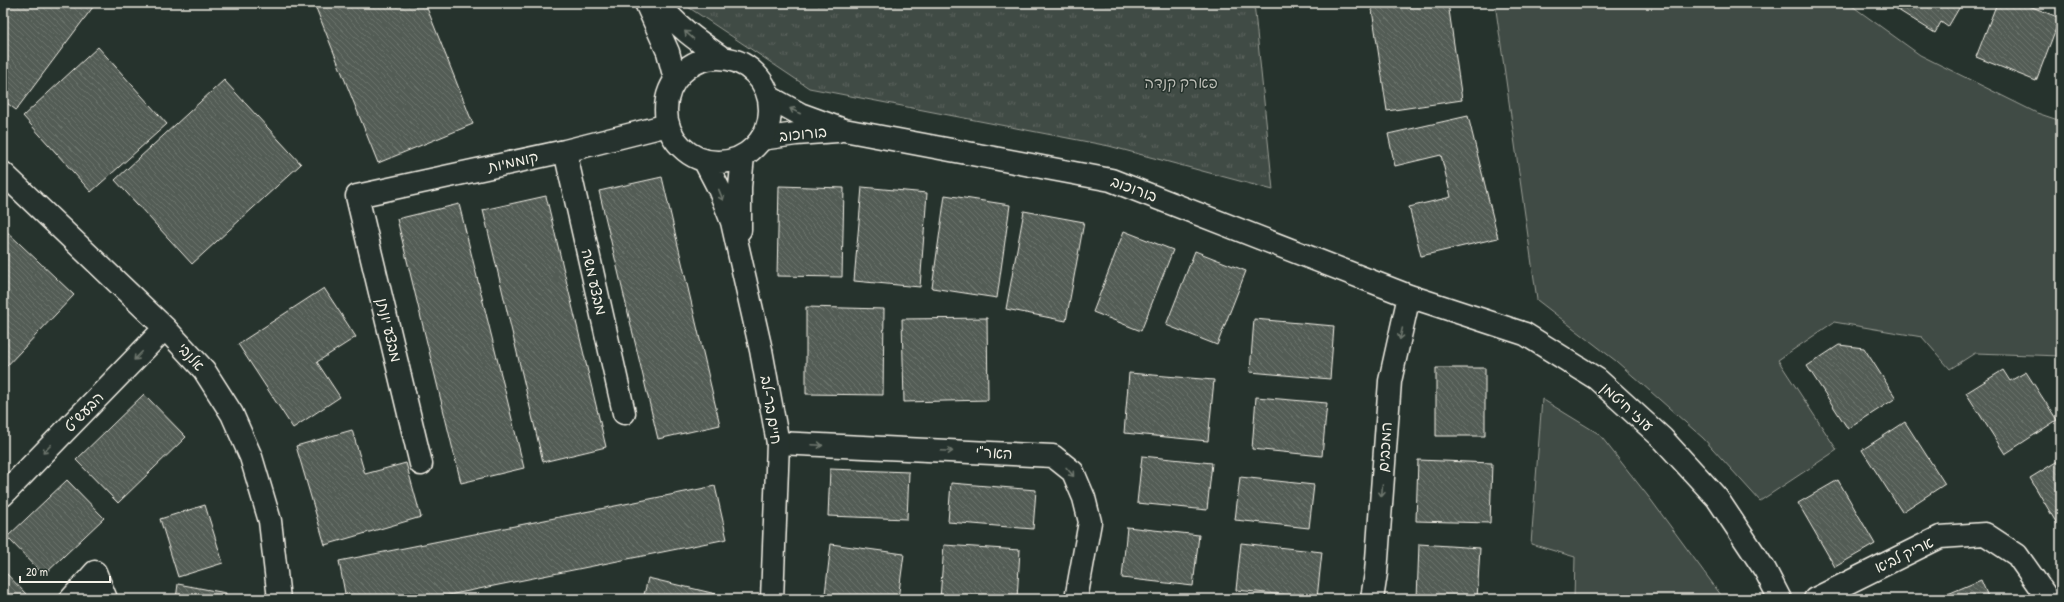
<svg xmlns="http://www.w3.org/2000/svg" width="2064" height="602" viewBox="0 0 2064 602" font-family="'Patrick Hand','Playpen Sans Hebrew',sans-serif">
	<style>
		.grass { fill: #414b45; stroke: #9a9e96 }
		.park { fill: url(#park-tufts); stroke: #9a9e96 }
		.building { fill: url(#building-back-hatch); stroke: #f4f1e8 }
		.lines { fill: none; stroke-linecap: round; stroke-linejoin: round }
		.minor-casing { stroke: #f4f1e8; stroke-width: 25 }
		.tertiary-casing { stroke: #f4f1e8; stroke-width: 25 }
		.minor { stroke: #26332d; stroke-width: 22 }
		.tertiary { stroke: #26332d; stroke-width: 22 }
		.oneway { stroke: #6e766e }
		.labels { text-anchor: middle; stroke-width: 3; stroke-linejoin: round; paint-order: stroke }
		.park-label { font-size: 15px; fill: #bebfb7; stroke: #26332d }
		.street-label { font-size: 15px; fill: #f4f1e8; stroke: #26332d }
	</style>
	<defs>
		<pattern id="park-tufts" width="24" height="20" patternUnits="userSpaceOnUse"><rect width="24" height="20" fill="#414b45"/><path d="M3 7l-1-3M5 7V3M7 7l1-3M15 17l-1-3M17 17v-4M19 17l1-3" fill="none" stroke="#5d6560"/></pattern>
		<pattern id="building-back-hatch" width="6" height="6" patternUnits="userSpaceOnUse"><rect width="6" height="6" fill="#525c55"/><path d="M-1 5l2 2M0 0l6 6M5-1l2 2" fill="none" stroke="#6c746d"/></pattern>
	</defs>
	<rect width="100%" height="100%" fill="#26332d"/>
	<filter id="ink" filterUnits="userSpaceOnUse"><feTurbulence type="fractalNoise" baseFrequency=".025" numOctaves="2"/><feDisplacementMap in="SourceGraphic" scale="8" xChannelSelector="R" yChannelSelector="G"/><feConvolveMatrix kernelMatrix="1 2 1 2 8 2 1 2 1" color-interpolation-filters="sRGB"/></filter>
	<g filter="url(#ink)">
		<path class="grass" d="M1495,3H1848L1920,55L2037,113L2061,121V356L1975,353L1950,369L1922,337L1834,322L1778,360L1837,450L1760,501L1703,438L1616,361L1537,300Z
			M1542,399L1599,434L1651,500L1724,599H1574L1575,557L1531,544Z"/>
		<path class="park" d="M682,3H1254L1273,190L1109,146L809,88Z"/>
		<path class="building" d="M3,3H88L93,7L16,110L3,100Z
			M314,3H425L473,124L378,163Z
			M1371,3H1448L1462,100L1387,111Z
			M1892,3H1962L1948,27L1941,22L1935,33L1890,5Z
			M1997,3H2022L2060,18L2036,81L1976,57Z
			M98,47L167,124L91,192L23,116Z
			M224,80L301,164L192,264L115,180Z
			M1468,116L1498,238L1421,256L1409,207L1451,197L1441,155L1395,166L1388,134Z
			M662,177L720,425L658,439L599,191Z
			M779,186L844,188L842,277L777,276Z
			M862,187L927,193L920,287L854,281Z
			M945,195L1010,205L997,298L932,288Z
			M546,196L606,447L543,462L483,210Z
			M459,204L524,468L461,483L397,219Z
			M1024,211L1084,222L1066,321L1006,309Z
			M3,228L74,295L3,370Z
			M1124,231L1173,250L1141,331L1093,312Z
			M1195,251L1246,271L1217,345L1166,325Z
			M324,288L356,337L317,362L340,397L293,428L238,344Z
			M806,307L884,309L883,395L806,394Z
			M987,318L988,400L904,402L902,319Z
			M1254,319L1334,326L1330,379L1250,372Z
			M1839,345L1864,348L1896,398L1848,429L1807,366Z
			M1436,368H1485V436H1436Z
			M2003,370L2010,381L2026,372L2057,420L2005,454L1966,393Z
			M1129,373L1214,380L1208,441L1124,433Z
			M144,394L186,437L118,503L76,460Z
			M1256,397L1327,403L1322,456L1252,449Z
			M1905,422L1945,484L1902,512L1862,450Z
			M352,430L365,474L406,463L421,517L325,545L296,446Z
			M1142,456L1212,463L1207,510L1137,503Z
			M2061,459V528L2060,529L2030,478Z
			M1418,460L1492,463L1490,523L1416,521Z
			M830,469L909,472L907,519L828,516Z
			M1240,477L1314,485L1309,528L1235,520Z
			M67,480L104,518L44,575L7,537Z
			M1838,480L1875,544L1835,567L1798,503Z
			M951,483L1036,490L1033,529L948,522Z
			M715,486L727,539L429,599H346L339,561Z
			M205,505L223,563L178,577L160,519Z
			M1127,527L1199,535L1193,586L1122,578Z
			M1241,543L1322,552L1317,598L1236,590Z
			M831,544L904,554L898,599H865L825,594Z
			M1419,544L1480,548L1477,599H1417Z
			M944,545L1020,550L1017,599H940Z
			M3,570L27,595L22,599H3Z
			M648,578L716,594L714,599H643Z
			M1981,580L1989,599H1936Z
			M178,584L226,593L225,599H176Z"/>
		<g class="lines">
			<g class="minor-casing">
				<path id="minor" d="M769,97L800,114L844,130L1111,180L1409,296L1525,334L1597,379L1662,438L1717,498L1765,570L1780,599
					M761,139L796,134L837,131
					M565,151L624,413
					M3,173L165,328L204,370L232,414L251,457L270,521L279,599
					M778,443L1053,456L1073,472L1084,498L1090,522L1076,599
					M421,464L357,196L565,151L668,125
					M3,495L165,328
					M71,599L95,572L106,599
					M1372,599L1376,573L1390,381L1409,296
					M1815,599L1940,537L1985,534L2017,555L2048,599"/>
			</g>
			<g class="tertiary-casing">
				<path id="tertiary" d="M646,3L668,52L675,79
					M659,3C676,26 698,41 721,57
					M666 110a52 52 0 1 1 104 0a52 52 0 1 1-104 0Z
					M704,160L719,189L732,222L761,350L778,443L772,599
					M740,230V187L743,156"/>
			</g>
			<use href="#minor" class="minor"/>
			<use href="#tertiary" class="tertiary"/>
		</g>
		<defs><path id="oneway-shaft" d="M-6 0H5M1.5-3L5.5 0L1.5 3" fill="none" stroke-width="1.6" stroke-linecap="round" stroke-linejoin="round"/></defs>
		<g class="oneway">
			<use href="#oneway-shaft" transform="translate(689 35) rotate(-139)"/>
			<use href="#oneway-shaft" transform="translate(795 111) rotate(-153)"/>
			<use href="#oneway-shaft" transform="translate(721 195) rotate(68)"/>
			<use href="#oneway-shaft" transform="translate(1401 334) rotate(103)"/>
			<use href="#oneway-shaft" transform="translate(138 356) rotate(134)"/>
			<use href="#oneway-shaft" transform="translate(817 445) rotate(3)"/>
			<use href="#oneway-shaft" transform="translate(47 449) rotate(134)"/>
			<use href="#oneway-shaft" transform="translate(947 451) rotate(3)"/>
			<use href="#oneway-shaft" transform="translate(1070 472) rotate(50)"/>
			<use href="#oneway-shaft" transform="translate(1382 491) rotate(94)"/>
		</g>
	</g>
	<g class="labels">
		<g class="park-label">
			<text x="1181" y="88">פארק קנדה</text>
		</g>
		<g class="street-label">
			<text transform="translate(803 134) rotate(-6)" y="5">בורוכוב</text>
			<text transform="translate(513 162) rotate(-12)" y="5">קוממיות</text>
			<text transform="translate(1134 189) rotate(20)" y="5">בורוכוב</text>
			<text transform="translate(594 282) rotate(77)" y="5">מבצע משה</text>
			<text transform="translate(389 330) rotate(77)" y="5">מבצע יונתן</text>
			<text transform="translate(191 357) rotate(48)" y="5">אלנבי</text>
			<text transform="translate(1627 407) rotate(42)" y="5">עוזי חיטמן</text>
			<text transform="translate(771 410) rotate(81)" y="5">חיים בר-לב</text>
			<text transform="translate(84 412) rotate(-46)" y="5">הבעש"ט</text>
			<text transform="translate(1385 447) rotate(-86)" y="5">המכבים</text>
			<text transform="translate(994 453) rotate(3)" y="5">האר"י</text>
			<text transform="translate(1904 555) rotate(-26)" y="5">אריק לביא</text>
		</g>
	</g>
	<rect width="2064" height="602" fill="none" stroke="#26332d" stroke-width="16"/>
	<rect x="8" y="8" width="2048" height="586" fill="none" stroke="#f4f1e8" stroke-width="1.5" filter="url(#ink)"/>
	<path d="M20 576v6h90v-6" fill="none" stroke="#f4f1e8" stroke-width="2"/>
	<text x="26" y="576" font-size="12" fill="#f4f1e8" stroke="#26332d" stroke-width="3" paint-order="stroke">20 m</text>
</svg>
